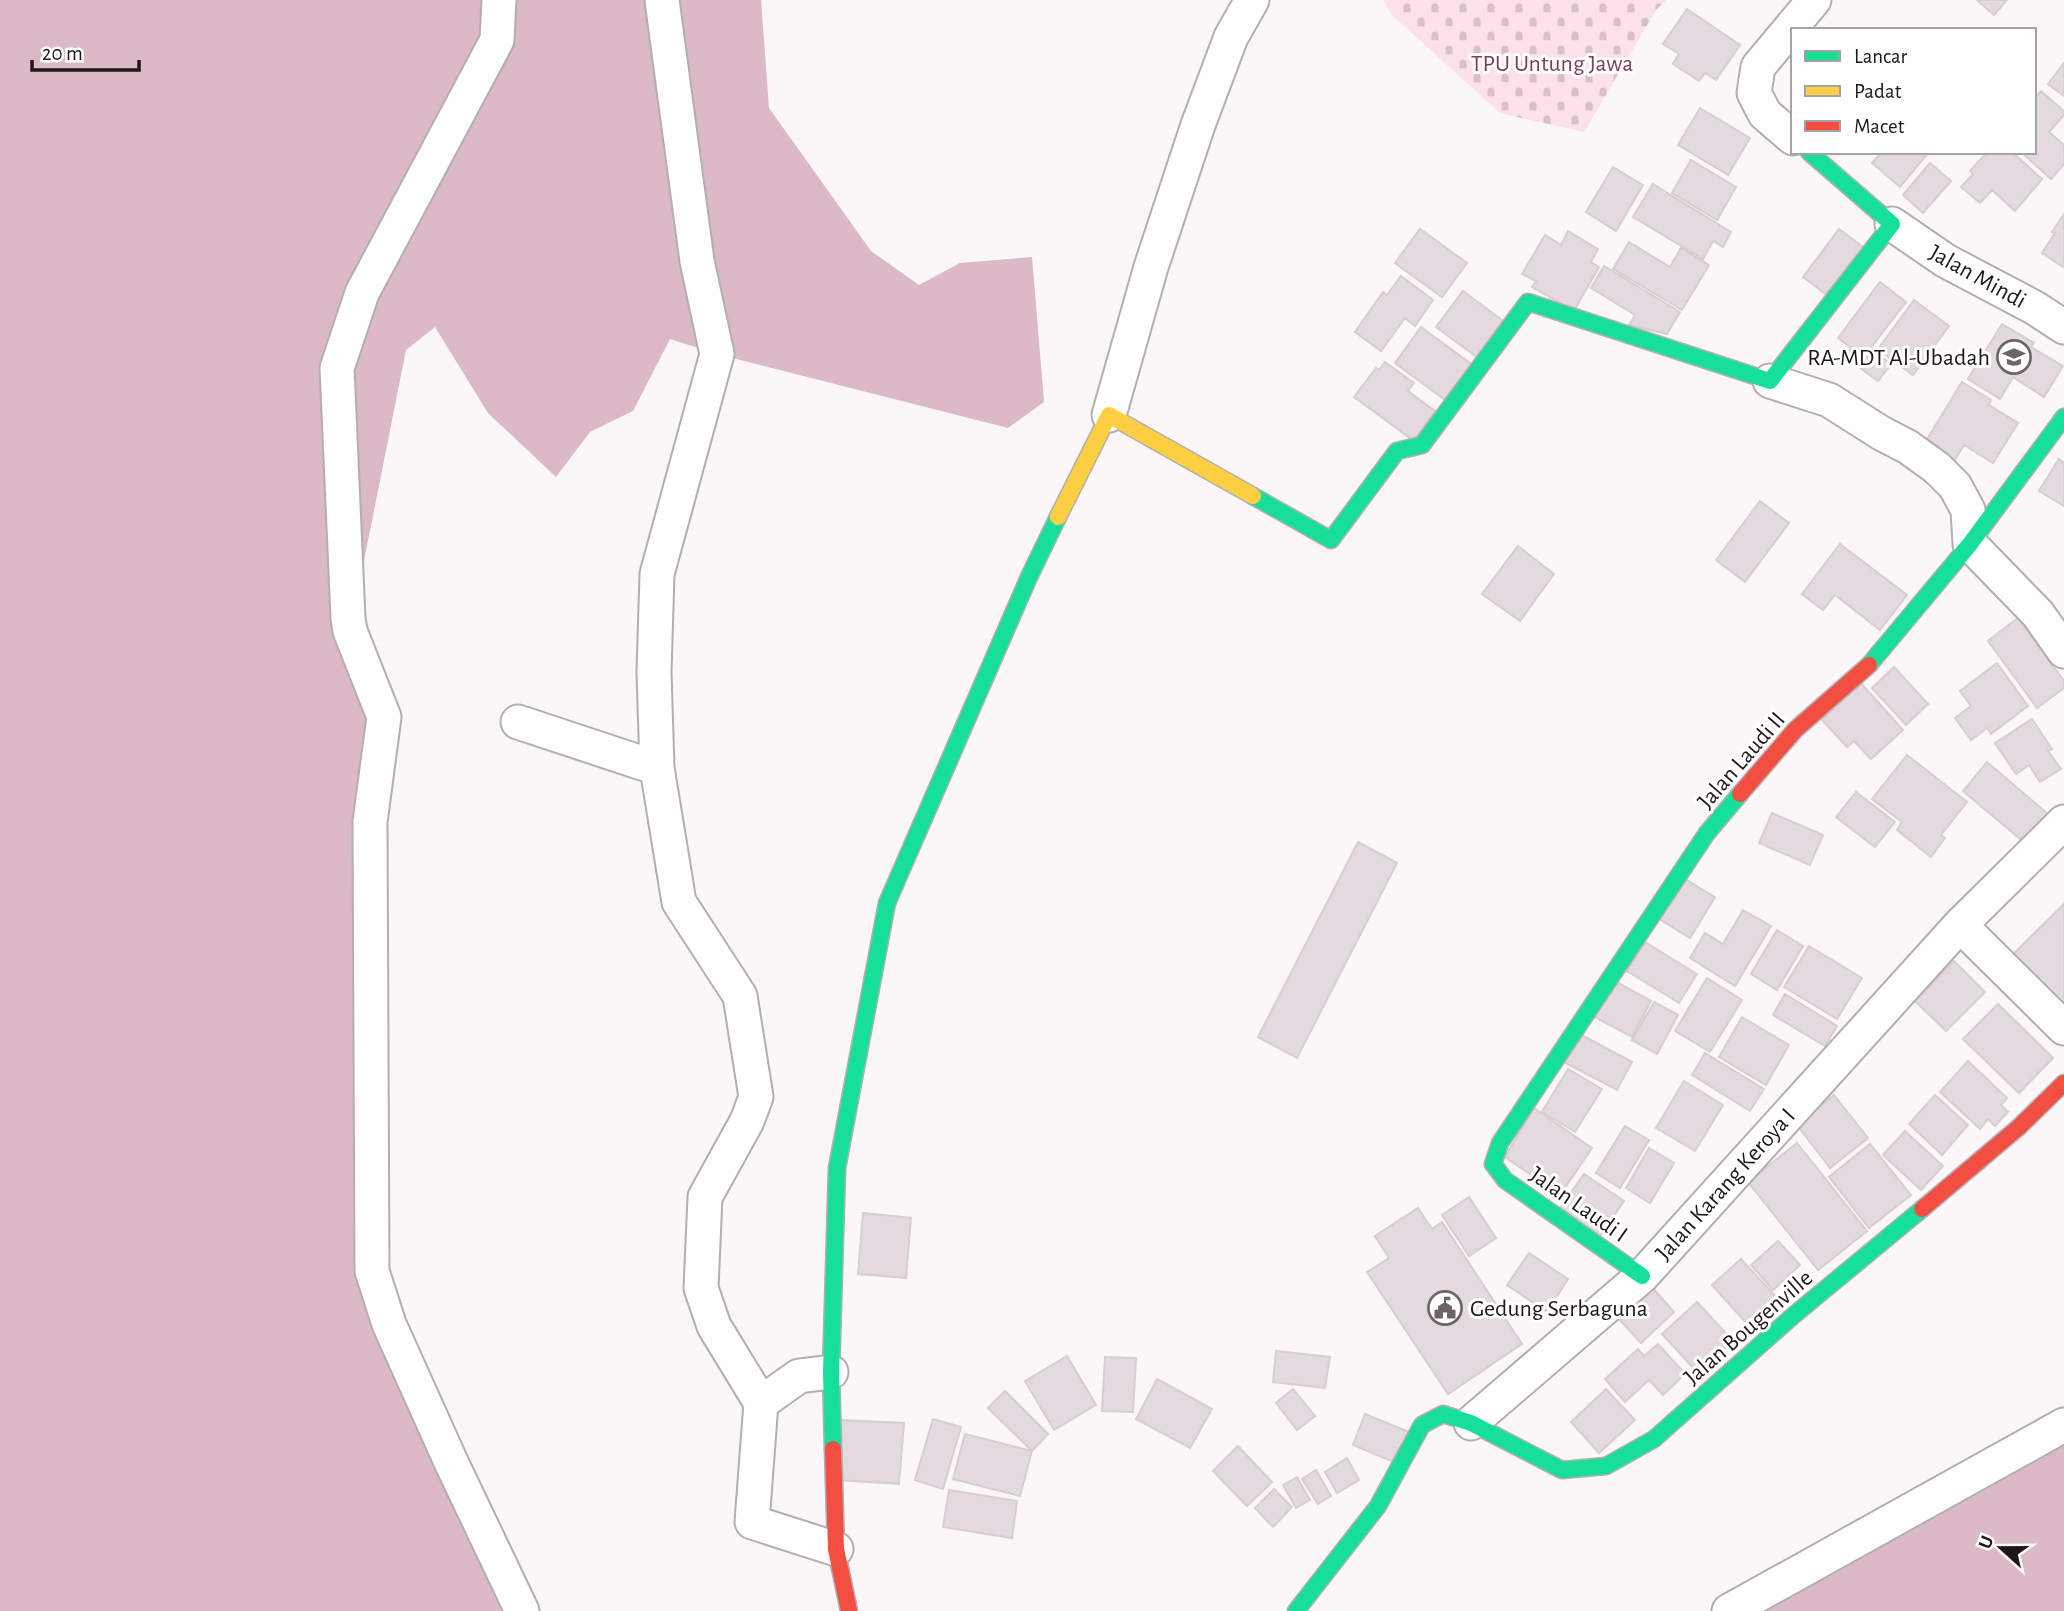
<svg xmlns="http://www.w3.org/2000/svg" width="2064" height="1611" viewBox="0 0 2064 1611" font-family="'Alegreya Sans',sans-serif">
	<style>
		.cemetery { fill: url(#cemetery-stones) }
		.water { fill: #dbb9c6 }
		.building { fill: #e2dade; stroke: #d6ced1; stroke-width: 2 }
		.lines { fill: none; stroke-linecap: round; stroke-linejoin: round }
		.street-casing { stroke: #b5aeb0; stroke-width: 37 }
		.fast-casing { stroke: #b5aeb0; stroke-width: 19 }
		.slow-casing { stroke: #b5aeb0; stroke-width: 19 }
		.jam-casing { stroke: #b5aeb0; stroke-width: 19 }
		.street { stroke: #fefefe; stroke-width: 33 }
		.fast { stroke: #16e098; stroke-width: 16 }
		.slow { stroke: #ffcf43; stroke-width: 16 }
		.jam { stroke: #f24e42; stroke-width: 16 }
		.labels { text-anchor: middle; stroke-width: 6; stroke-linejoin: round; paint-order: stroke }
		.park-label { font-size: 24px; fill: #7c3f59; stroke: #fff }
		.street-label { font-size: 24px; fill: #1f1619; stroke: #fff }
		.poi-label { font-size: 24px; fill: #1f1619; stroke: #fff; text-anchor: end }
	</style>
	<defs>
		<pattern id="cemetery-stones" width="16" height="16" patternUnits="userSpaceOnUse" patternTransform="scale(1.75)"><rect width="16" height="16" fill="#fce1eb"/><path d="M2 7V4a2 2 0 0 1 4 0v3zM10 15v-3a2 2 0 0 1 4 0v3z" fill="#d8c0c9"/></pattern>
	</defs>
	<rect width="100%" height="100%" fill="#fbf6f8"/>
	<path class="cemetery" d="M1383,0H1666L1656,10L1584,132L1500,113L1392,15Z"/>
	<path class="water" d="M0,0H761L769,108L871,251L919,285L960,263L1032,257L1044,402L1008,428L717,354L670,339L633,411L590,432L556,477L488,413L435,327L406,350L350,631L374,714L366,1218L516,1611H0Z
		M2064,1443V1611H1753Z"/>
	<path class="building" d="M1977,0H2007L1994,15Z
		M1687,9L1740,45L1716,80L1705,73L1699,81L1673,64L1679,54L1663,44Z
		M2064,63V96L2048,84Z
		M2041,91L2064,111V115L2049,132L2064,145V164L2051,179L2021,152H2034V98Z
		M1700,108L1750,138L1728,175L1678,145Z
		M1882,152H1929L1900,187L1872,163Z
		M1987,152H2012L2042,179L2015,211L1992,190L1980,203L1961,187L1973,174L1970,171Z
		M1691,160L1736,187L1717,220L1672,193Z
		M1930,163L1951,181L1923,213L1903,195Z
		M1613,167L1643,185L1616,231L1586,212Z
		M1653,184L1731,232L1723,247L1713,241L1703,259L1633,217Z
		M2064,214V266L2063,267L2042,253L2055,233L2052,232Z
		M1420,229L1467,263L1442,297L1395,263Z
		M1839,229L1867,250L1831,298L1803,277Z
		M1568,231L1598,249L1591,262L1599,267L1574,311L1532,287L1536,281L1522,274L1545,235L1561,245Z
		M1629,242L1670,267L1681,248L1709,265L1682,310L1613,269Z
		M1604,266L1680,312L1667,334L1629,325L1635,315L1591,288Z
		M1401,276L1433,300L1415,326L1405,318L1381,351L1355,332L1383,292L1387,295Z
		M1880,282L1906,302L1870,349L1891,364L1878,381L1844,356L1851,348L1838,338Z
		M1463,291L1507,324L1481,360L1436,327Z
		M1914,300L1949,326L1913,375L1878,349Z
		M2002,324L2034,343L2031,347L2063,366L2044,397L2013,377L2000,399L1968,379Z
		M1421,327L1474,366L1448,402L1395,363Z
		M1385,362L1414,383L1408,391L1435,411L1414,441L1354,397L1376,368L1379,370Z
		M1962,382L1991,400L1989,405L2018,423L1993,463L1964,445L1953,463L1924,444Z
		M2059,459L2064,463V506L2039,491Z
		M1760,501L1789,523L1745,582L1716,560Z
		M1840,544L1907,595L1880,630L1835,595L1823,610L1802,594Z
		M1518,546L1554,574L1520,621L1482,594Z
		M2018,618L2064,681V688L2037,708L1988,641Z
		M1997,663L2028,706L1991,734L1987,728L1971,740L1955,718L1971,706L1960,691Z
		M1894,667L1928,704L1906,725L1872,688Z
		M1859,681L1903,730L1871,759L1854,741L1847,747L1822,720Z
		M2032,719L2052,749L2048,751L2061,769L2040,782L2029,765L2016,774L1995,743Z
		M1907,755L1967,802L1941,835L1945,838L1931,857L1897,830L1902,822L1872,799Z
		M1987,762L2054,819L2030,847L1963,791Z
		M1856,792L1895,822L1875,847L1836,817Z
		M1772,813L1823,835L1810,865L1759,843Z
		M1358,842L1397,863L1297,1058L1258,1037Z
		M1680,876L1715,897L1690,938L1656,917Z
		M2064,904V1005L2003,964Z
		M1743,910L1771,926L1735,986L1690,958L1705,933L1723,944Z
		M1777,930L1803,946L1777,990L1751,974Z
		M1645,942L1697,974L1679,1003L1627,971Z
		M1809,946L1862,978L1837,1019L1784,987Z
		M1954,961L1985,992L1946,1031L1915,1001Z
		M1707,978L1742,1000L1710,1052L1675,1031Z
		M1611,979L1651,1001L1632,1037L1591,1015Z
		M1785,994L1837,1026L1825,1046L1773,1015Z
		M1654,1002L1678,1015L1657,1054L1632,1040Z
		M1998,1004L2053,1058L2019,1093L1963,1039Z
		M1742,1017L1789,1045L1766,1085L1719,1057Z
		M1576,1032L1632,1062L1617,1090L1560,1060Z
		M1705,1053L1764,1089L1750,1111L1692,1075Z
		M1968,1061L2007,1098L2001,1105L2008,1112L1995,1126L1988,1119L1980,1129L1940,1092Z
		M1568,1069L1602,1089L1575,1132L1542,1112Z
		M1684,1081L1723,1105L1695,1151L1656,1128Z
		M1834,1095L1868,1138L1830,1168L1797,1125Z
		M1935,1095L1968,1125L1942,1155L1909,1124Z
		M1534,1108L1592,1148L1560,1195L1505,1157Z
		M1625,1126L1649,1140L1620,1188L1596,1173Z
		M1905,1131L1943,1166L1921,1190L1883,1155Z
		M1797,1143L1867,1231L1818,1270L1748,1182Z
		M1870,1144L1911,1195L1869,1228L1829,1177Z
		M1649,1148L1674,1163L1650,1203L1626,1188Z
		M1584,1174L1624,1201L1600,1236L1560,1208Z
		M1469,1197L1496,1238L1469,1256L1442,1215Z
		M1418,1208L1432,1229L1442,1222L1522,1344L1448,1394L1367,1272L1389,1258L1375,1236Z
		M863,1213L911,1218L906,1278L858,1274Z
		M1778,1241L1800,1265L1773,1290L1751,1265Z
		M1529,1253L1568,1279L1547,1312L1507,1285Z
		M1741,1259L1779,1300L1750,1327L1712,1285Z
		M1651,1286L1674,1312L1641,1343L1617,1317Z
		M1697,1302L1733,1341L1698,1373L1662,1334Z
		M1658,1344L1685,1374L1663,1395L1649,1380L1625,1402L1605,1379L1638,1349L1644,1356Z
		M1276,1351L1330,1357L1325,1388L1273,1382Z
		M1067,1356L1096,1405L1054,1430L1025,1381Z
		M1105,1357L1136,1358L1133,1412L1102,1411Z
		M1157,1379L1212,1409L1190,1448L1136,1419Z
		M1293,1389L1315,1416L1297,1430L1276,1403Z
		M1606,1389L1635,1420L1599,1453L1571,1422Z
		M1005,1391L1048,1434L1032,1451L988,1408Z
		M1365,1414L1409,1432L1396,1463L1353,1445Z
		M933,1419L961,1427L943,1489L915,1480Z
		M841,1420L904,1423L899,1484L837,1480Z
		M965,1434L1032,1451L1020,1496L953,1479Z
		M1238,1446L1272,1482L1247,1506L1213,1471Z
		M1347,1458L1359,1480L1337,1493L1325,1472Z
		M1316,1470L1331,1496L1318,1504L1302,1479Z
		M1297,1477L1310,1500L1296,1508L1283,1485Z
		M1274,1489L1292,1507L1273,1527L1255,1508Z
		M949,1490L1017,1501L1012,1538L943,1527Z"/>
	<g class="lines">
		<g class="street-casing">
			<path id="street" d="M499,0L497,40L362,293L337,368L348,618L350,631L384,717L370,822L372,1271L389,1324L451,1462L522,1611
				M1793,138L1765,114L1754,93L1758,67L1814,0
				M1892,224L1946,261L2035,308L2064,327
				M1770,381L1829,400L1881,433L1908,447L1937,468L1955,486L1968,510L1970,544L2038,614L2064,651
				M1109,415L1151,267L1198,125L1231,37L1252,0
				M518,722L657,768L679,902L740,996L756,1097L747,1121L705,1197L701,1288L714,1326L761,1403
				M657,768L654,672L657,574L717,354L697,261L662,0
				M1960,925L2064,1028
				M831,1372L799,1376L761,1403L752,1522L836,1549
				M1471,1423L1642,1276L1960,925L2064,822
				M1729,1611L2064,1425"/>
		</g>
		<g class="fast-casing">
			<path id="fast" d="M1253,496L1331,540L1397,451L1422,445L1528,302L1770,381L1892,224L1809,152
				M1869,665L1970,544L2064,417
				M1642,1276L1505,1180L1493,1164L1500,1143L1707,833L1740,794
				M833,1449L831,1372L837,1168L887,903L1029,577L1058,517
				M1296,1611L1378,1506L1422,1425L1443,1414L1471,1423L1562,1470L1606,1466L1654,1439L1794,1315L1922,1209"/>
		</g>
		<g class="slow-casing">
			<path id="slow" d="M1058,517L1109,415L1253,496"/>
		</g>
		<g class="jam-casing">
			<path id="jam" d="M1740,794L1795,730L1869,665
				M1922,1209L2019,1127L2064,1083
				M833,1449L836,1549L849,1611"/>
		</g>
		<use href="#street" class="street"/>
		<use href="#fast" class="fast"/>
		<use href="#slow" class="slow"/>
		<use href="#jam" class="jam"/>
	</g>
	<defs>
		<g id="school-ring" transform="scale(1.75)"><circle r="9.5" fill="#fff" stroke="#6c6467" stroke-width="1.5"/><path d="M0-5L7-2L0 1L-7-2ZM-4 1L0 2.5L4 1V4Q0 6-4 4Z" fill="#6c6467"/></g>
		<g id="civic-ring" transform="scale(1.75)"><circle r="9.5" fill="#fff" stroke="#6c6467" stroke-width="1.5"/><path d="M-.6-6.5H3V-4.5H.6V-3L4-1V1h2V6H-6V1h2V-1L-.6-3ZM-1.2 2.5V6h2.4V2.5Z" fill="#6c6467"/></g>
	</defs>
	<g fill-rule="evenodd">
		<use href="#school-ring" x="2014" y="357"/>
		<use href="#civic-ring" x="1445" y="1308"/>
	</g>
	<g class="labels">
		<g class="park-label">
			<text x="1552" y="71">TPU Untung Jawa</text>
		</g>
		<g class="street-label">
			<text transform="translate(1978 276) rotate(29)" y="8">Jalan Mindi</text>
			<text transform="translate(1741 760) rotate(-49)" y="8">Jalan Laudi II</text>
			<text transform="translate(1725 1184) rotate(-48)" y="8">Jalan Karang Keroya I</text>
			<text transform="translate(1579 1204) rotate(35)" y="8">Jalan Laudi I</text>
			<text transform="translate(1748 1327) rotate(-41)" y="8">Jalan Bougenville</text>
		</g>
		<g class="poi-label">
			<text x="1990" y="365">RA-MDT Al-Ubadah</text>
			<text x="1470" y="1316" text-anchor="start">Gedung Serbaguna</text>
		</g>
	</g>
	<rect x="1791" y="28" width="245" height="126" fill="#ffffff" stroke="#a5a2a3" stroke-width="2"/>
	<rect x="1805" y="51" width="35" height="10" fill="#16e098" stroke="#a5a2a3" stroke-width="2"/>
	<text x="1854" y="63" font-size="21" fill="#1f1619">Lancar</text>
	<rect x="1805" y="86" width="35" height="10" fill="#ffcf43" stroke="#a5a2a3" stroke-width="2"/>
	<text x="1854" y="98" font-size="21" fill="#1f1619">Padat</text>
	<rect x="1805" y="121" width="35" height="10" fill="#f24e42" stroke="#a5a2a3" stroke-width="2"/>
	<text x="1854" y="133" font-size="21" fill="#1f1619">Macet</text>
	<g transform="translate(2001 1548) rotate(291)" stroke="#ffffff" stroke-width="5" paint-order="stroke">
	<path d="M0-5L12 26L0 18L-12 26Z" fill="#1f1619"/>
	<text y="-10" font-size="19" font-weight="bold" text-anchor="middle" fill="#1f1619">U</text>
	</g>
	<path d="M32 60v10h107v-10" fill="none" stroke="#1f1619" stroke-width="3.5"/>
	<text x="42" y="60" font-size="21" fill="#1f1619" stroke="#ffffff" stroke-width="5" paint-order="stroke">20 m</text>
</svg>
